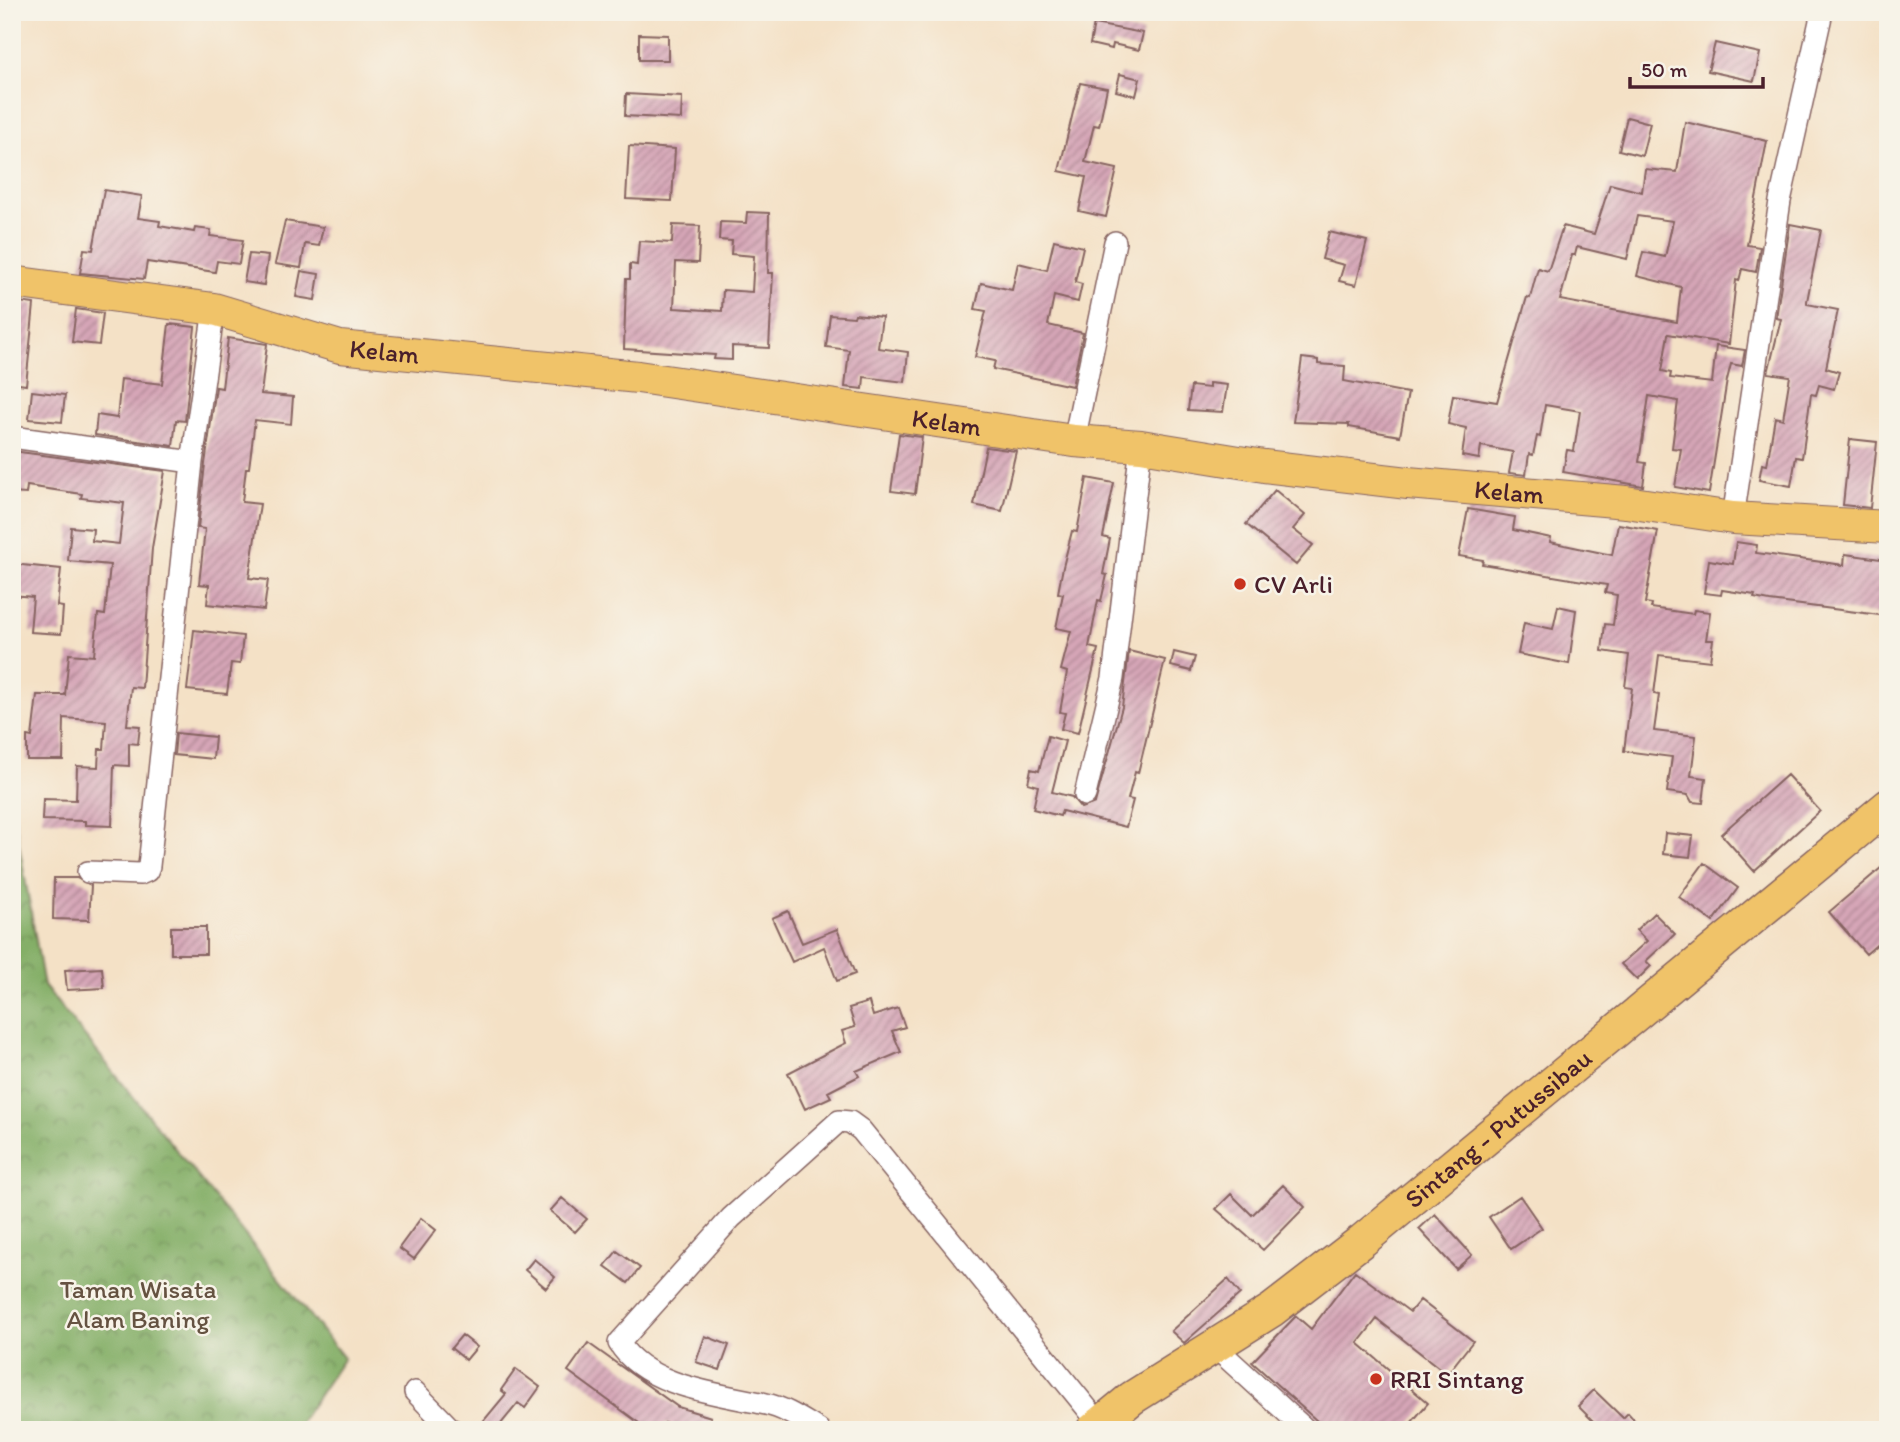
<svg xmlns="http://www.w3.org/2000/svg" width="1900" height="1442" viewBox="0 0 1900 1442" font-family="Itim,sans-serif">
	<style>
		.forest { fill: url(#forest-crowns); stroke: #666648; stroke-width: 2 }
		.building { fill: url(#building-hatch); fill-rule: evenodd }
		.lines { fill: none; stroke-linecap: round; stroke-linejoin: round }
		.minor-casing { stroke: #866361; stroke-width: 24 }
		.primary-casing { stroke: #866361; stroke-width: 34 }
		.trunk-casing { stroke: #866361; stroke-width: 36 }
		.minor { stroke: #fff; stroke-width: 21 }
		.primary { stroke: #f0c369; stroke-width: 32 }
		.trunk { stroke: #f0c369; stroke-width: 33 }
		.poi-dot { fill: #c8321e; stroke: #f7f3e8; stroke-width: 2.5 }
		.labels { text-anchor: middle; stroke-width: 5; stroke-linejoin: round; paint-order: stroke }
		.street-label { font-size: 26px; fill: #4a1f2b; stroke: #f7f3e8 }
		.poi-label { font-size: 26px; fill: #4a1f2b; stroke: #f7f3e8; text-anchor: start }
		.park-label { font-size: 26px; fill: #655241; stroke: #f7f3e8 }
	</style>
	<defs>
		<pattern id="forest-crowns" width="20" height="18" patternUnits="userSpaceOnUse" patternTransform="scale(1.75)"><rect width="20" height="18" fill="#83ae66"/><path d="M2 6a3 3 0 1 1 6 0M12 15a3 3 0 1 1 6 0" fill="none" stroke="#6d8d54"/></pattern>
		<pattern id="building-hatch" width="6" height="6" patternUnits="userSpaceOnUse" patternTransform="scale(1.75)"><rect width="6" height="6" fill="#d6a6b7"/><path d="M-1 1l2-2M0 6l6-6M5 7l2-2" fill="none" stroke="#b08795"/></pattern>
	</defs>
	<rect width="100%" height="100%" fill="#f7f3e8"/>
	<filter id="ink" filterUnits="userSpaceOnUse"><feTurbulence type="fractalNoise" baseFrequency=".0143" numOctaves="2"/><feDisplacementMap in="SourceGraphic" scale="14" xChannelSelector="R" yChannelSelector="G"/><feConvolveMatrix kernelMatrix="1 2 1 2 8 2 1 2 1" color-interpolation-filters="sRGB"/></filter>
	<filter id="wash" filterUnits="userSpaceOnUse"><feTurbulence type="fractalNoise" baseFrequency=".00686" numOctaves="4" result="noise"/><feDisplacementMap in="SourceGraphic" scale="28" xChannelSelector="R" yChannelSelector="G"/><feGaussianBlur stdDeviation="1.57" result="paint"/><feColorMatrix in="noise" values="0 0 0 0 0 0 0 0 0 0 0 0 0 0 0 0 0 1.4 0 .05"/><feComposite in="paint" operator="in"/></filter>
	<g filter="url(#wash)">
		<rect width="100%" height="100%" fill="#f4e1c6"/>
		<path class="forest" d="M12,804L44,986L344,1358L295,1430H12Z"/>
		<g id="blocks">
			<path class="building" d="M1094,24L1143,33L1139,50L1113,44L1112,49L1090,44Z
				M639,34L668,35V60H639Z
				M1715,43L1760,53L1754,81L1708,71Z
				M1120,74L1140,79L1136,96L1116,91Z
				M1080,83L1107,88L1099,126L1094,125L1085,162L1117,169L1106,217L1079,211L1086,177L1059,171Z
				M626,94L682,97L681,119L625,116Z
				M1627,117L1650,123L1642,156L1619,150Z
				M1685,122L1767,141L1747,245L1760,247L1756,272L1742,269L1739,281L1736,280L1729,344L1668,334L1662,371L1671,373L1670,378L1712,383L1716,346L1745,350L1742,366L1731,364L1727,380L1709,493L1675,487L1681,449L1672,448L1678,401L1649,396L1639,462L1646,463L1643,486L1563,472L1567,450L1574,451L1580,411L1545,405L1540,437L1537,436L1533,455L1529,454L1526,475L1509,473L1513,452L1481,446L1479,459L1462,456L1466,428L1448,424L1453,395L1497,402L1527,297L1530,298L1538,268L1548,271L1563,226L1594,234L1610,184L1642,192L1645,169L1677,172ZM1637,216L1673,221L1665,257L1643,252L1637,276L1681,287L1677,322L1560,300L1572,255H1575L1577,247L1627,259Z
				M629,146L675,149L672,201L626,199Z
				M104,190L142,196L138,218L160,221L159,226L194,232L195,228L211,230L210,236L243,240L239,264L217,261L215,272L147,262L144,279L80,273L84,249L93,250Z
				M747,212L769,213L768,273H773L769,348L732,346V360L714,359L715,355L624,349L626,279H630V264L637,265L639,241L672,243L673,225L700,226L698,263L676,262L674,308L722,311L723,290L752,292L754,256L731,254L732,241L719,240L720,222L746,223Z
				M285,221L323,227L319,246L305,244L301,268L275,264Z
				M1790,224L1821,230L1807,301V304L1838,310L1826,368L1839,372L1834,389L1819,385L1816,395L1811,394L1802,458L1796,457L1791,486L1759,480L1762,464L1767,465L1775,417L1783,419L1790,376L1768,373L1781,319L1776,318Z
				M1329,232L1367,241L1356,285L1339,281L1344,265L1322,259Z
				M1054,240L1083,247L1075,282L1082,284L1078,302L1054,296L1048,325L1083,333L1072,386L993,369L995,361L975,357L986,311L975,309L981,283L1012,290L1018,263L1047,270Z
				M249,254L268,256L264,285L244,282Z
				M301,271L319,274L315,300L296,297Z
				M12,301L34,304L26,385L12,383Z
				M76,309L103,313L99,345L72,342Z
				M855,314L882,317L878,348L908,352L905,382L864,377L863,389L845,387L849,350L826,347L830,315L854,317Z
				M169,324L195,327L185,421L176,420L173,446L95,435L97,415L117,418L121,379L162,384Z
				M228,338L267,344L261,394L293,397L291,424L255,420L249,468H246L242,502L260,504L249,578L268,580L264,610L207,604L209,585L199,584L205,529L198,528L205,464L216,387L222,388Z
				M1302,358L1318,360V364L1345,366L1344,381L1408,393L1400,436L1349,427V424L1293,422Z
				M1209,383L1227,385L1223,412L1188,410L1191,386L1209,388Z
				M32,391L65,395L62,422L29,419Z
				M899,434L922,437L915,494L891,491Z
				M1850,439L1877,442L1870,508L1843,505Z
				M986,447L1016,451L1002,511L974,505Z
				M12,451L165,471L152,548L142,688L131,687L127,725L140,726L138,744L129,743V766L114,765L112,826L85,825V821L42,820L43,799L76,800L77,766L98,767L99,749H104L106,721L64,718L63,760H27V736L32,737L37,695H65L69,654L94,656L98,614L105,615L110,565L68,561L71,527L93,529L92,541L119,544L124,503L81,498L82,494L27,486L26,494L12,493Z
				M1087,478L1114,483L1103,537L1110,539L1103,574L1107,575L1101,601L1098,600L1089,647L1098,649L1078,733L1061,729L1065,713L1060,712L1067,672L1061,670L1071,631L1056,628L1063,594L1058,593L1063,567L1072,531L1077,532Z
				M1275,490L1305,515L1293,529L1313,545L1296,565L1246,524Z
				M1468,509L1515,517L1513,530L1551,538L1550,542L1612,555L1618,524L1658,531L1645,603L1652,604L1651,608L1693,614L1694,610L1710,612L1706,640H1713L1710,661L1659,655L1654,694L1659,695L1654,731L1696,736L1691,776L1706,778L1703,803L1692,802L1688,795L1667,792L1672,757L1624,751L1632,688L1625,687L1629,655L1602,651L1605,624L1613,625L1617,595L1605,593L1607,585L1482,564L1483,560L1459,556Z
				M1736,542L1757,545L1756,553L1844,565L1845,554L1888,560V616L1770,601L1754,598L1755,595L1722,590L1721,595L1704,593L1709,560L1733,564Z
				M12,564L61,569L57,606L63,607L61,634L30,632L33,597L12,595Z
				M1558,606L1576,610L1569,664L1518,654L1524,623L1553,629Z
				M194,630L243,636L240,664L231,663L227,694L187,690Z
				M1129,651L1165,660L1138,773L1135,772L1128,799L1133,800L1126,827L1062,811L1060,816L1033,809L1038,786L1028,783L1031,769L1039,771L1048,736L1065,741L1052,792L1072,797L1081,808L1095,803L1122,707Z
				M1174,652L1195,657L1191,671L1171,666Z
				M176,733L215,737L213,759L174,755Z
				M1787,775L1820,811L1754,871L1721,834Z
				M1665,833L1693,836L1690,857L1663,854Z
				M1888,862V935L1866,954L1829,912Z
				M1704,863L1738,888L1713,922L1679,897Z
				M54,878H77L91,885L89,920L53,919Z
				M788,911L802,943L837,929L855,974L837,981L824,947L792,962L772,918Z
				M1654,913L1675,934L1646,961L1651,966L1637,980L1621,964L1647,941L1636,930Z
				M171,927H206V954H171Z
				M102,968L104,988L67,990L65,970Z
				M869,1002L873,1016L898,1008L905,1027L892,1031L901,1052L856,1071L859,1076L828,1092L831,1097L805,1109L788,1073L846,1043L842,1031L855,1027L849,1008Z
				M1283,1185L1305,1207L1263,1250L1216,1209L1231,1194L1252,1215Z
				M1520,1196L1542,1228L1511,1249L1489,1217Z
				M562,1198L587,1219L575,1232L550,1211Z
				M1435,1214L1472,1255L1456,1269L1419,1229Z
				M421,1218L436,1230L414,1259L399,1248Z
				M617,1251L640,1268L628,1283L605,1266Z
				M534,1259L555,1277L546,1288L525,1270Z
				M1355,1271L1410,1312L1420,1300L1473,1341L1447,1374L1377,1319L1358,1343L1428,1403L1405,1430H1327L1252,1362L1296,1316L1311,1329Z
				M1228,1279L1240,1294L1184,1343L1171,1331Z
				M462,1335L477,1347L466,1360L451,1348Z
				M705,1336L729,1345L720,1370L696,1362Z
				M588,1343L678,1407L711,1417L707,1430H686L665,1423L661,1430H635L639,1423L568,1371Z
				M516,1369L540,1387L525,1408L518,1403L496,1430H476L506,1394L501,1390Z
				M1594,1390L1623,1418L1628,1413L1643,1430H1602L1578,1406Z"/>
		</g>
	</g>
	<g filter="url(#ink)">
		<use href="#blocks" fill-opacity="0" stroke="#866361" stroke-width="2"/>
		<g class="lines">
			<g class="minor-casing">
				<path id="minor" d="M12,437L192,462
					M1074,441L1115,242
					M1733,518L1780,201L1822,12
					M1085,795L1113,678L1141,446
					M88,872L140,874L147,871L149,866L192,462L214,309
					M1214,1346L1306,1430
					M415,1392L452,1430
					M819,1430C802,1420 785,1408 766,1404C720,1394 646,1387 619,1343L731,1218L839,1121L850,1122L861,1130L1099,1423"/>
			</g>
			<g class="primary-casing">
				<g id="primary">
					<path id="s1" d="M12,282L214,309L340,347L638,377L1074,441L1141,446L1264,466L1408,483L1626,502L1733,518L1888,527"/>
				</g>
			</g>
			<g class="trunk-casing">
				<g id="trunk">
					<path id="s2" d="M1093,1430L1132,1398L1272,1310L1363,1240L1888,806"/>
				</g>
			</g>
			<use href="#minor" class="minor"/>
			<use href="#primary" class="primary"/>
			<use href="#trunk" class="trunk"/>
		</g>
	</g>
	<g class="poi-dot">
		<circle cx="1240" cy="584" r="7"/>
		<circle cx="1376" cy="1379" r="7"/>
	</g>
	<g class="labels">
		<g class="street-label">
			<text dy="9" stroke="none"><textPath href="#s1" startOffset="380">Kelam</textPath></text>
			<text dy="9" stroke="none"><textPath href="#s1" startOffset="947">Kelam</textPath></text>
			<text dy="9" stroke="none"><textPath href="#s1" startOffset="1514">Kelam</textPath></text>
			<text dy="9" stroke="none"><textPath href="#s2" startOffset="506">Sintang - Putussibau</textPath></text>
		</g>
		<g class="poi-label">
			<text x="1254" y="593">CV Arli</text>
			<text x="1390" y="1388">RRI Sintang</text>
		</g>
		<g class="park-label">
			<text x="138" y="1298">Taman Wisata<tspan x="138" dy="30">Alam Baning</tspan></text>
		</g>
	</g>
	<rect width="1900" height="1442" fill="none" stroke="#f7f3e8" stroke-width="42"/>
	<path d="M1630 77v10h133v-10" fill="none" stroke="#4a1f2b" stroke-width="3.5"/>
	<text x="1641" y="77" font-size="21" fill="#4a1f2b" stroke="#f7f3e8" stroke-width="5" paint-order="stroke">50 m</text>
</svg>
